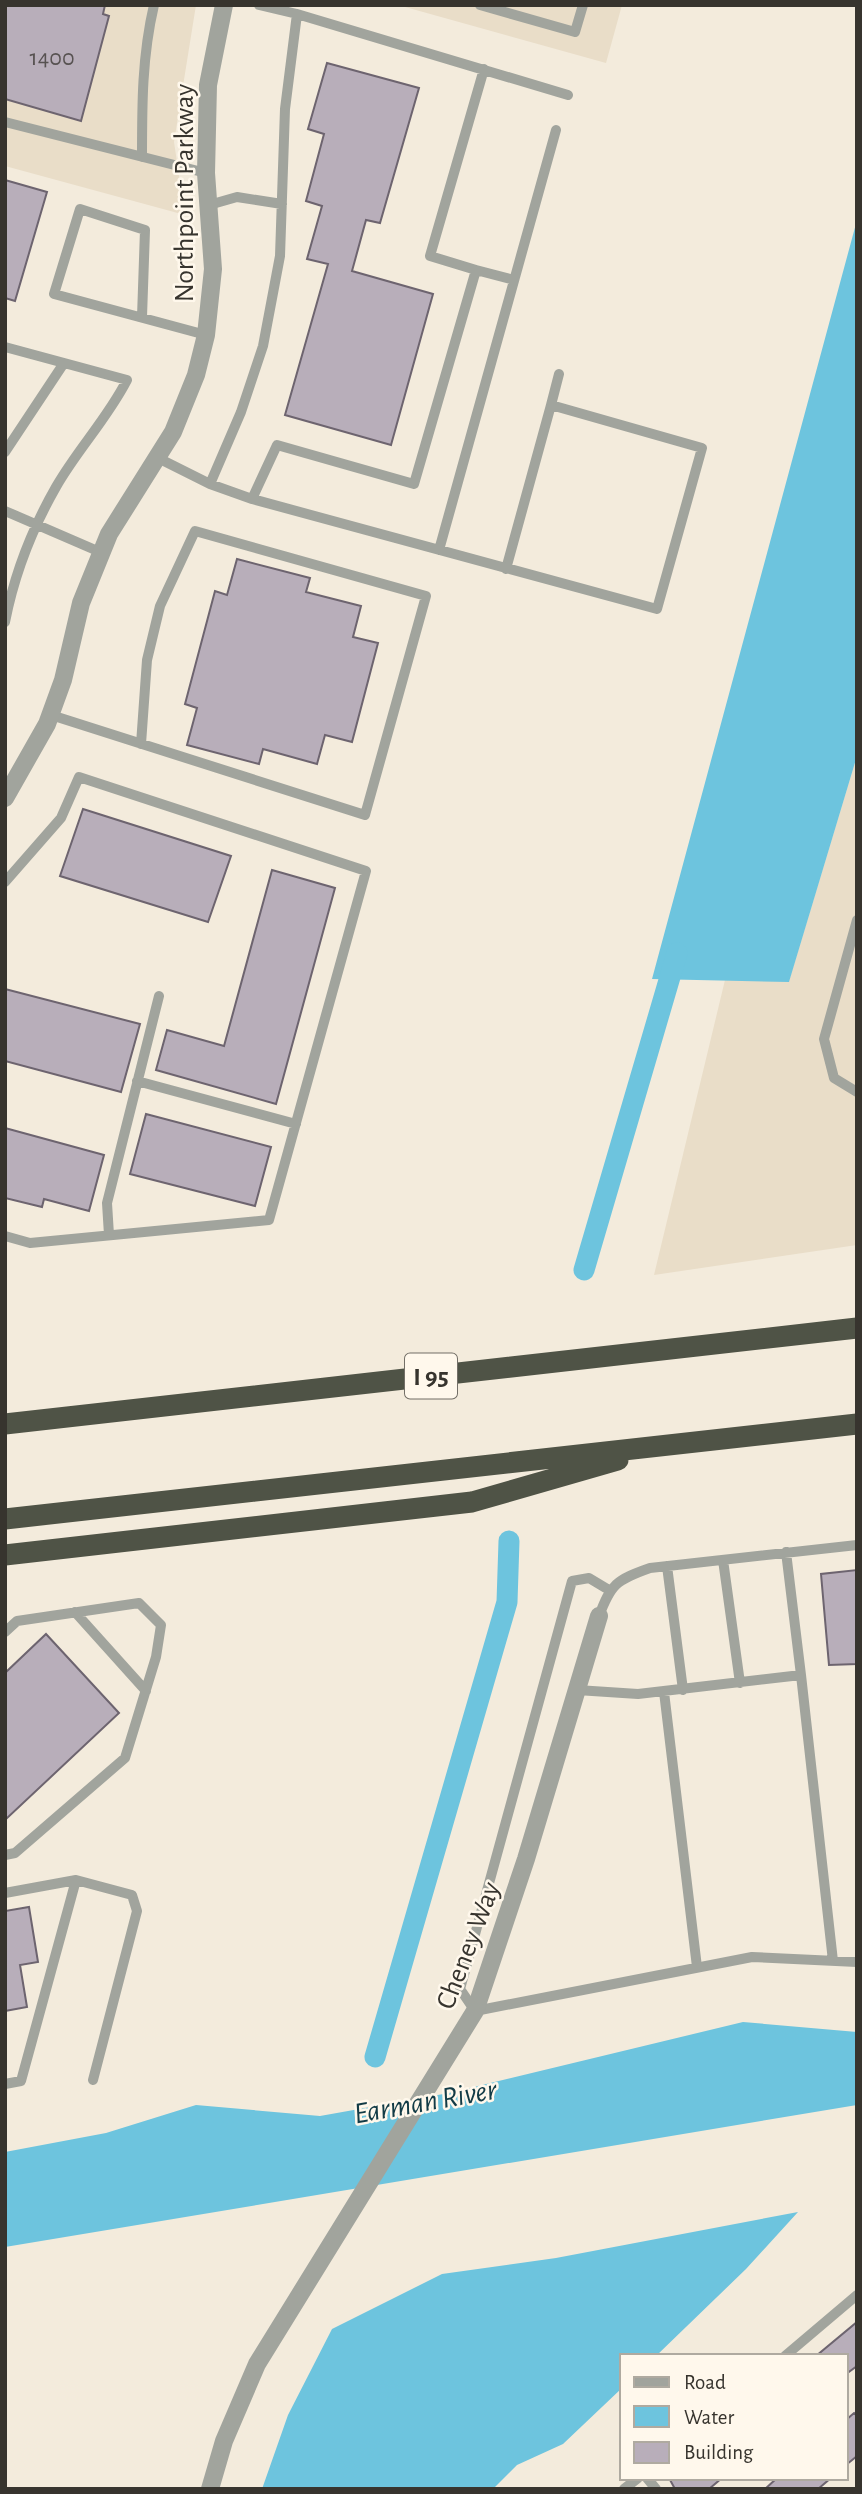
<svg xmlns="http://www.w3.org/2000/svg" width="862" height="2494" viewBox="0 0 862 2494" font-family="'Alegreya Sans',sans-serif">
	<style>
		.built { fill: #e9ddc8 }
		.water { fill: #6dc4de }
		.lines { fill: none; stroke-linecap: round; stroke-linejoin: round }
		.canal { stroke: #6dc4de; stroke-width: 21 }
		.building { fill: #b8aeba; stroke: #6d646f; stroke-width: 2 }
		.service { stroke: #a1a49d; stroke-width: 10 }
		.minor { stroke: #a1a49d; stroke-width: 18 }
		.motorway { stroke: #4f5346; stroke-width: 21 }
		.labels { text-anchor: middle; stroke-width: 5; stroke-linejoin: round; paint-order: stroke }
		.number-label { font-size: 24px; fill: #575251 }
		.shield { fill: #fff8ec; stroke: #736f67; stroke-width: 2 }
		.shield-label { font-size: 26px; font-weight: bold; fill: #37342e }
		.street-label { font-size: 28px; fill: #37342e; stroke: #fff8ec }
		.water-label { font-size: 30px; font-style: italic; fill: #123b46; stroke: #fff8ec }
	</style>
	<rect width="100%" height="100%" fill="#f3ebdc"/>
	<path class="built" d="M5,5H196L174,142L185,215L5,166Z
		M398,5H622L606,63Z
		M857,756V1245L654,1275L725,980L789,981Z"/>
	<path class="water" d="M857,220V756L789,982L652,979Z
		M743,2022L857,2032V2105L5,2247V2152L106,2133L196,2105L320,2116L449,2093Z
		M798,2212L746,2269L656,2356H622V2388L563,2444L517,2465L493,2489H262L288,2415L332,2329L442,2274L556,2258Z"/>
	<g class="lines">
		<path class="canal" d="M584,1270L677,953
			M375,2057L507,1602L509,1541"/>
	</g>
	<path class="building" d="M5,5H105L103,14L109,16L81,121L5,99Z
		M327,63L419,88L380,223L366,220L352,271L433,294L391,445L285,415L328,264L307,259L322,206L306,201L324,134L308,129Z
		M5,180L47,192L15,301L5,298Z
		M237,559L310,578L306,592L361,606L353,637L378,643L352,742L325,735L317,764L263,749L259,764L187,745L197,708L185,704L215,591L227,595Z
		M83,809L231,856L208,922L60,876Z
		M272,870L335,888L276,1104L156,1070L167,1030L224,1046Z
		M5,989L140,1024L121,1092L5,1061Z
		M146,1114L271,1147L255,1206L130,1174Z
		M5,1128L104,1155L89,1211L44,1199L42,1207L5,1198Z
		M857,1570V1664L829,1665L821,1574Z
		M46,1634L119,1713L5,1820V1673Z
		M29,1907L38,1962L20,1965L27,2007L5,2011V1911Z
		M857,2322V2366L846,2374V2356H816Z
		M854,2413L857,2416V2456L846,2465V2420Z
		M669,2478H722L709,2489H675Z
		M777,2478H831L818,2489H765Z"/>
	<g class="lines">
		<path class="service" d="M259,5L297,14
			M480,5L575,32L583,5
			M484,69L430,256L476,270L414,484L277,445L252,499C387,536 522,573 657,609L702,448L551,405L506,569
			M5,122L206,173
			M142,157C142,105 142,56 154,5
			M209,205L237,197L282,204
			M476,270L514,280
			M142,317L145,230L80,209L54,294L206,335
			M5,347L127,380C107,419 77,450 56,487C32,529 14,576 5,622
			M551,405L559,374
			M5,452L64,363
			M158,458L210,484
			M252,499L210,484L241,412L263,346L280,256L285,109L297,14L568,95
			M5,511L100,552
			M439,550L556,130
			M51,715L365,815L426,596L195,531L160,606L147,660L141,744
			M5,882L61,818L79,777L366,871L269,1220L30,1243L5,1236
			M857,920L824,1039L834,1078L857,1092
			M137,1081L296,1124
			M109,1235L107,1203L159,996
			M786,1552L801,1675
			M723,1560L740,1683
			M667,1566L683,1690
			M609,1590L589,1578L572,1581L460,1989L475,2011L752,1957L857,1962
			M75,1612L146,1691
			M599,1616C611,1584 616,1580 650,1568L857,1545
			M5,1632L17,1621L139,1603L161,1625L156,1657L125,1758L15,1853L5,1855
			M577,1690L638,1694L801,1675L833,1961
			M664,1692L697,1967
			M76,1880L132,1895L137,1911L93,2080
			M5,1893L76,1880L21,2081L5,2084
			M785,2356L857,2295
			M647,2478L656,2489
			M624,2489L638,2478"/>
		<path class="minor" d="M5,798L47,724L63,680L81,603L109,534L173,432L196,375L206,335L213,269L206,173L208,85L224,5
			M210,2489L224,2441L257,2364L475,2011L526,1859L599,1616"/>
		<path class="motorway" d="M5,1424L857,1328
			M5,1519L857,1424
			M5,1555L472,1502L618,1460"/>
	</g>
	<g class="labels">
		<g class="number-label">
			<text x="52" y="65">1400</text>
		</g>
		<rect class="shield" x="405" y="1353.5" width="52" height="45" rx="5"/>
		<g class="shield-label">
			<text x="431" y="1385">I 95</text>
		</g>
		<g class="street-label">
			<text transform="translate(183 193) rotate(-90)" y="10">Northpoint Parkway</text>
			<text transform="translate(467 1945) rotate(-69)" y="10">Cheney Way</text>
		</g>
		<g class="water-label">
			<text transform="translate(425 2101) rotate(-10)" y="10">Earman River</text>
		</g>
	</g>
	<rect width="862" height="2494" fill="none" stroke="#37342e" stroke-width="14"/>
	<rect x="620" y="2354" width="228" height="126" fill="#fff8ec" stroke="#afaaa0" stroke-width="2"/>
	<rect x="634" y="2377" width="35" height="10" fill="#a1a49d" stroke="#afaaa0" stroke-width="2"/>
	<text x="684" y="2389" font-size="21" fill="#37342e">Road</text>
	<rect x="634" y="2406" width="35" height="21" fill="#6dc4de" stroke="#afaaa0" stroke-width="2"/>
	<text x="684" y="2424" font-size="21" fill="#37342e">Water</text>
	<rect x="634" y="2442" width="35" height="21" fill="#b8aeba" stroke="#afaaa0" stroke-width="2"/>
	<text x="684" y="2459" font-size="21" fill="#37342e">Building</text>
</svg>
